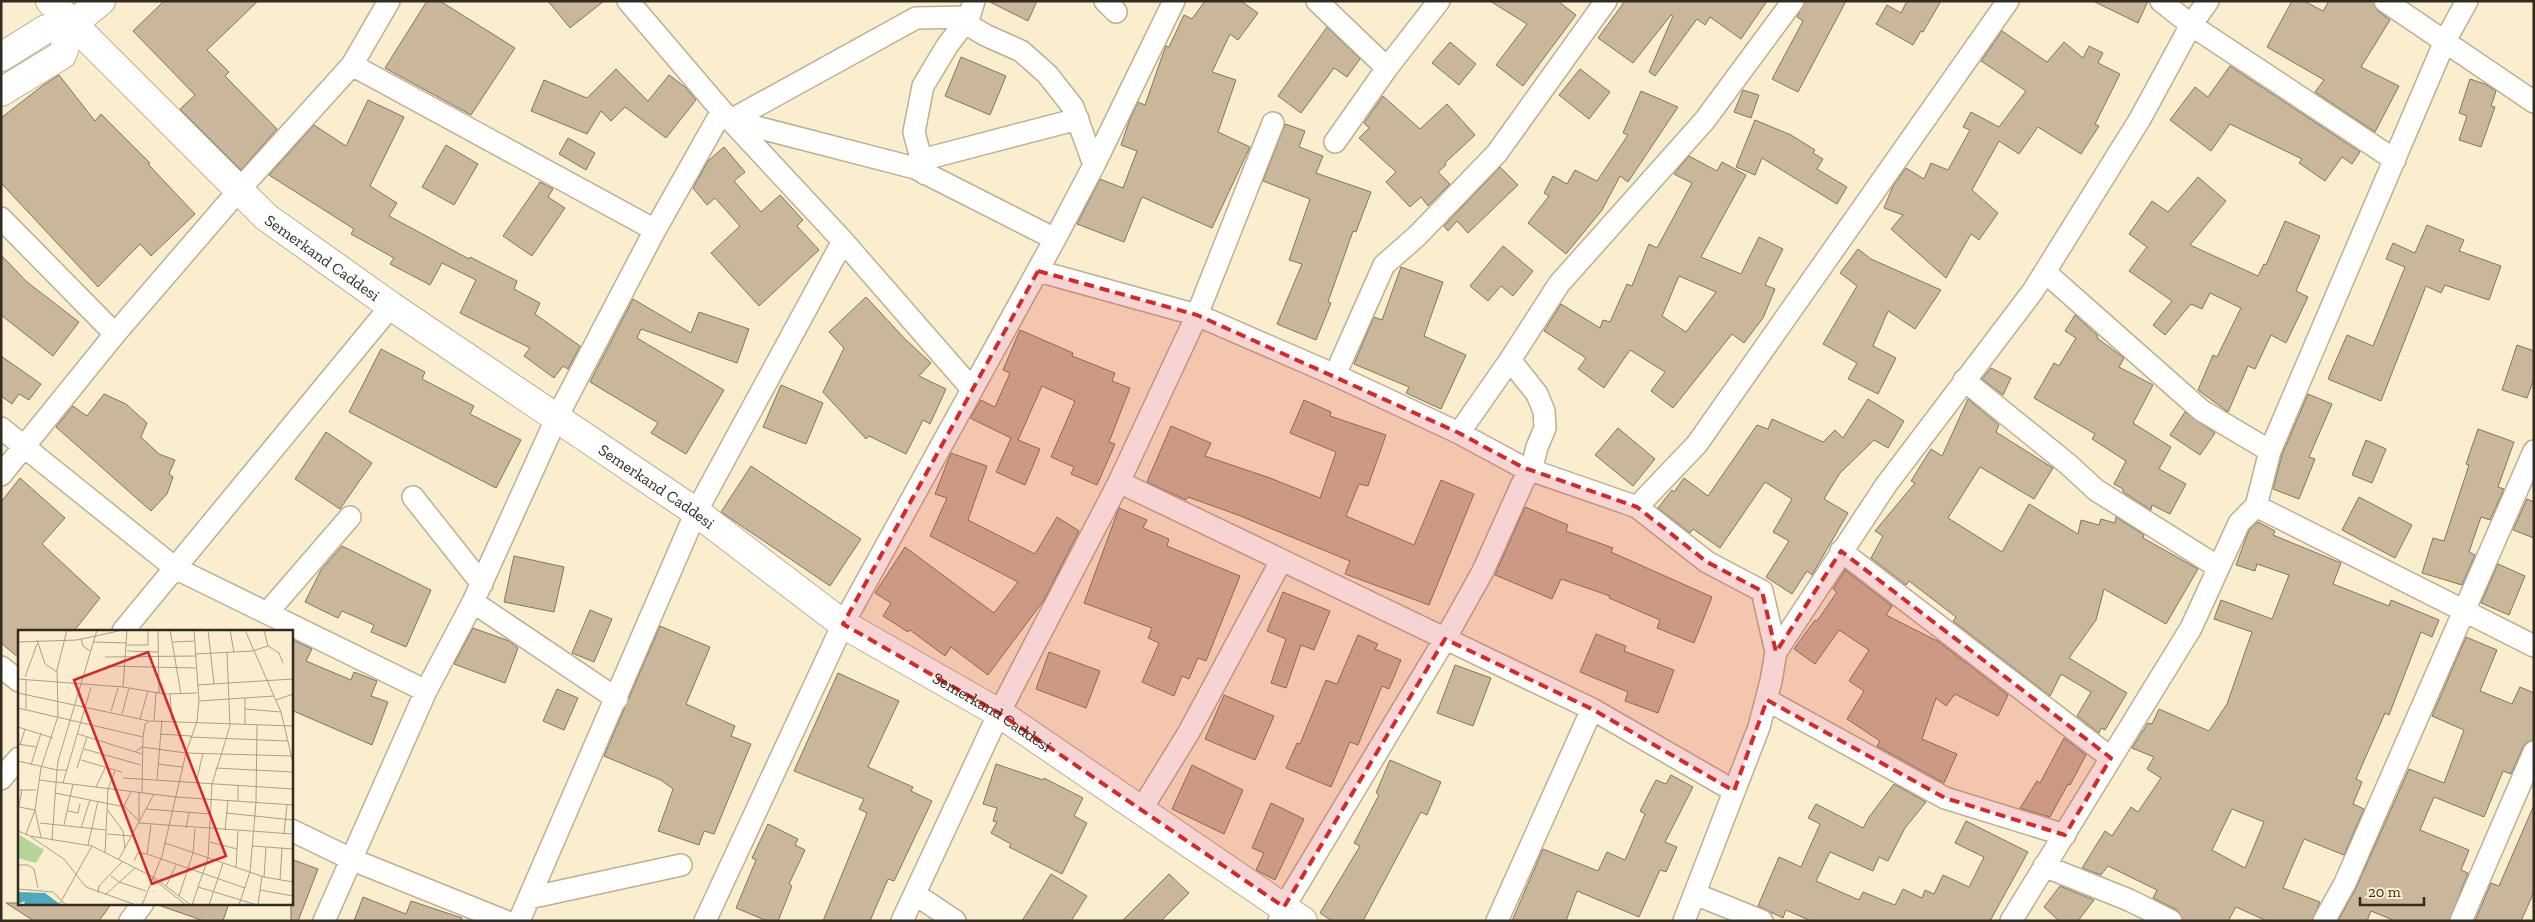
<svg xmlns="http://www.w3.org/2000/svg" width="2535" height="922" viewBox="0 0 2535 922" font-family="'Zilla Slab',serif">
	<style>
		.building { fill: #c9b69b; stroke: #87755c; fill-rule: evenodd }
		.lines { fill: none; stroke-linecap: round; stroke-linejoin: round }
		.street-casing { stroke: #bcb092; stroke-width: 24 }
		.secondary-casing { stroke: #bcb092; stroke-width: 30 }
		.street { stroke: #fff; stroke-width: 21 }
		.secondary { stroke: #fff; stroke-width: 28 }
		.marked { fill: #d62828; fill-opacity: 0.2; stroke: #d62828; stroke-width: 4; stroke-dasharray: 10 6; stroke-linejoin: round }
		.labels { text-anchor: middle; stroke-width: 4; stroke-linejoin: round; paint-order: stroke }
		.street-label { font-size: 16px; fill: #312c20; stroke: #faeecf }
		.inset-road { fill: none; stroke: #aaa089; stroke-width: 1 }
		.view { fill: #d62828; fill-opacity: 0.15; stroke: #d62828; stroke-width: 2.5 }
		.inset-edge { fill: none; stroke: #312c20; stroke-width: 2.5 }
	</style>
	<rect width="100%" height="100%" fill="#faeecf"/>
	<path class="building" d="M164,1H258L207,50L229,72L225,76L277,129L241,170L180,109L195,95L133,31Z
		M427,1H440L515,48L471,115L385,68Z
		M548,1H604L570,28Z
		M988,1H1037L1028,21Z
		M1205,1H1241L1258,13L1238,40L1230,34L1212,72L1236,80L1218,132L1250,147L1212,228L1142,197L1124,242L1077,224L1100,179L1123,188L1137,151L1121,145L1130,119L1138,102L1145,105L1164,51L1166,46L1169,47L1184,15L1192,19Z
		M1490,1H1558L1576,15L1523,86L1496,65L1527,24Z
		M1625,1H1767L1741,39L1710,17L1705,25L1697,19L1655,76L1649,72L1673,16L1671,15L1633,63L1598,38Z
		M1805,1H1846L1798,92L1772,79L1803,21L1797,17Z
		M1907,1H1941L1923,32L1921,31L1913,45L1876,24L1887,5L1901,13Z
		M2093,1H2148L2138,23Z
		M2292,1H2304L2323,11L2329,1H2373L2378,11L2390,20L2361,67L2399,86L2375,132L2315,92L2324,80L2267,47Z
		M1327,27L1360,59L1347,77L1334,68L1301,113L1278,96Z
		M2002,31L2047,62L2064,42L2083,58L2089,46L2103,53L2098,63L2120,74L2095,124L2099,126L2081,154L2038,127L2019,154L1999,141L1972,190L1998,213L1979,240L1971,234L1946,278L1891,229L1903,215L1884,208L1893,186L1906,168L1924,179L1931,163L1948,170L1970,130L1963,127L1971,112L1999,127L2026,91L1981,61Z
		M1450,42L1476,64L1459,85L1432,63Z
		M961,57L1006,76L990,115L945,96Z
		M2230,66L2360,152L2352,164L2342,157L2325,181L2299,163L2302,159L2230,124L2211,151L2170,120L2195,87L2208,97Z
		M616,69L648,101L669,75L685,87L696,100L666,138L625,107L611,121L601,111L587,134L531,111L544,80L587,98Z
		M1580,69L1610,92L1589,119L1559,95Z
		M59,75L95,121L101,114L150,163L148,164L195,214L151,256L140,244L98,287L1,183V118L42,86Z
		M2470,79L2485,84L2496,91L2491,106L2495,107L2481,147L2459,140L2467,116L2459,113Z
		M1743,90L1759,95L1751,118L1734,112Z
		M1641,91L1678,107L1628,182L1620,176L1602,210L1566,254L1528,223L1549,196L1544,193L1553,176L1567,184L1575,170L1597,181L1628,135L1623,133Z
		M1383,96L1420,129L1447,104L1475,135L1445,163L1446,165L1438,172L1450,184L1428,206L1421,197L1410,207L1386,182L1396,172L1359,138L1369,128L1364,123Z
		M368,100L404,117L370,186L397,203L389,216L469,259L470,257L517,281L514,289L540,303L535,314L580,346L568,369L563,366L554,378L524,356L530,348L460,313L476,280L442,263L430,285L390,264L394,258L351,234L354,229L269,175L314,125L346,146Z
		M1755,120L1791,135L1815,150L1813,153L1823,159L1817,169L1847,187L1837,204L1762,158L1755,175L1736,167Z
		M1285,124L1305,131L1299,147L1323,156L1316,173L1371,192L1356,232L1353,231L1328,302L1331,303L1316,340L1277,324L1302,264L1289,260L1310,199L1263,181Z
		M568,138L595,153L586,170L559,154Z
		M446,145L478,164L454,205L422,187Z
		M724,147L745,172L734,181L761,212L780,195L803,220L797,226L819,250L759,306L711,253L740,226L715,198L707,205L693,188L708,161Z
		M1689,156L1717,171L1722,162L1746,175L1701,257L1741,274L1759,237L1783,249L1765,285L1775,289L1763,318L1744,343L1732,334L1673,408L1651,391L1665,372L1630,350L1604,388L1578,369L1586,358L1544,331L1561,304L1600,328L1603,320L1610,322L1627,284L1632,286L1649,244L1657,248L1692,183L1674,174ZM1679,276L1716,292L1686,332L1662,316Z
		M1500,167L1518,185L1468,233L1457,221L1448,231L1444,226Z
		M2198,177L2226,201L2190,245L2258,276L2264,264L2266,265L2285,221L2320,236L2296,291L2308,297L2286,343L2271,335L2255,369L2248,366L2228,412L2198,390L2213,355L2217,357L2241,308L2210,293L2202,309L2191,304L2165,335L2153,325L2172,301L2129,271L2147,247L2129,234L2152,201L2168,212Z
		M540,182L553,189L548,197L565,208L532,256L503,236Z
		M2427,225L2464,240L2459,251L2501,266L2489,300L2445,285L2441,293L2426,286L2381,401L2328,379L2347,335L2373,346L2405,267L2386,259L2393,243L2415,253Z
		M1503,246L1533,271L1513,296L1501,286L1488,301L1470,286Z
		M1858,249L1871,259L1941,290L1915,329L1888,311L1873,346L1896,358L1878,394L1848,379L1857,363L1823,344L1857,286L1840,273Z
		M1,255L27,282L79,322L53,356L1,315Z
		M1401,267L1443,282L1424,336L1466,355L1441,409L1406,393L1409,387L1354,364L1374,317L1382,320Z
		M866,297L905,339L931,363L919,376L946,389L930,424L923,420L906,454L869,436L866,439L823,392L844,348L829,332Z
		M633,299L691,333L699,312L749,329L737,363L641,329L637,338L724,390L686,454L651,433L658,423L590,382Z
		M2075,315L2098,336L2097,338L2124,358L2119,367L2153,385L2133,423L2171,447L2159,469L2186,484L2170,514L2152,505L2151,510L2123,492V489L2114,484L2126,461L2092,439L2095,434L2034,398L2054,363L2059,366L2076,338L2065,331Z
		M1020,330L1073,353L1072,356L1115,373L1112,381L1130,388L1109,442L1115,444L1097,485L1071,474L1074,467L1051,457L1075,401L1042,386L1018,440L1040,449L1025,485L996,472L1011,438L970,418L981,400L995,407L1010,373L1003,370Z
		M2517,345L2534,351V379L2527,398L2502,390Z
		M381,349L425,372L422,379L474,406L470,414L521,440L496,488L349,412Z
		M1,356L41,384L29,400L19,394L12,404L1,396Z
		M1991,368L2011,378L2003,395L1982,379Z
		M781,385L823,403L806,444L763,427Z
		M104,394L126,404L147,423L141,437L159,454L175,460L169,474L173,477L167,494L151,511L56,427L73,406L87,416Z
		M2308,394L2332,404L2309,457L2315,459L2299,499L2273,489L2282,455Z
		M1868,399L1904,421L1888,448L1874,440L1840,473L1824,499L1848,513L1812,575L1807,571L1792,594L1766,577L1789,541L1773,532L1792,499L1765,482L1720,548L1693,529L1690,533L1658,508L1672,490L1674,492L1684,478L1708,496L1757,425L1768,429L1772,419L1823,442L1835,430L1843,438Z
		M1968,399L1999,425L1996,432L2053,468L2034,499L1980,467L1948,518L2002,552L2029,504L2078,534L2081,520L2099,525L2101,519L2115,523L2116,517L2144,535L2143,538L2198,569L2166,624L2104,589L2096,620L2069,658L2127,693L2105,730L2101,728L2099,733L2077,716L2091,692L2061,674L2050,696L1953,621L1956,617L1909,581L1906,585L1871,558L1883,536L1875,531L1915,483L1911,481L1931,449L1942,456Z
		M1304,400L1331,412L1330,416L1386,435L1368,486L1359,484L1346,516L1414,545L1441,480L1474,494L1429,605L1345,574L1350,561L1238,515L1188,497L1186,500L1147,482L1171,426L1211,443L1205,456L1270,478L1320,498L1336,452L1290,433Z
		M2185,412L2215,433L2200,455L2170,435Z
		M1618,428L1655,459L1633,486L1595,455Z
		M2478,429L2514,442L2498,487L2504,489L2490,520L2481,517L2469,552L2475,555L2462,585L2422,573L2433,538L2444,541L2469,465L2466,464Z
		M326,432L372,463L340,509L295,479Z
		M2366,440L2386,449L2372,483L2352,475Z
		M951,453L987,466L968,520L1035,554L1057,517L1079,531L1044,600L988,675L951,647L945,656L910,630L908,632L883,616L891,603L875,593L905,547L994,613L1018,582L930,536L947,498L935,494Z
		M751,466L861,539L830,586L721,512Z
		M20,478L65,518L42,544L100,598L74,631H19V658L1,643V502Z
		M2359,497L2412,525L2395,558L2342,530Z
		M2527,499L2534,502V538L2513,530Z
		M1525,507L1568,525L1566,531L1613,548L1611,552L1712,597L1694,643L1657,628L1660,620L1609,598L1610,596L1561,579L1552,599L1495,575Z
		M1119,508L1147,520L1143,528L1169,539L1167,546L1240,576L1206,661L1198,658L1189,679L1182,676L1174,696L1142,682L1159,643L1148,638L1152,628L1084,603Z
		M2258,522L2275,531L2273,535L2341,563L2333,584L2389,606L2391,600L2439,620L2432,637L2421,632L2389,715L2385,713L2356,779L2362,782L2353,804L2364,809L2344,855L2304,839L2283,888L2320,902L2312,921H2267L2236,907L2228,921H2183L2177,910L2153,898L2157,890L2108,866L2101,875L2082,868L2105,831L2112,836L2131,807L2138,812L2161,778L2147,769L2154,757L2132,748L2148,723L2152,724L2159,709L2209,731L2227,704L2252,632L2214,619L2221,600L2272,619L2289,575L2257,564L2255,571L2236,565L2249,530ZM2232,809L2264,822L2245,868L2212,850Z
		M342,546L431,590L406,647L371,632L374,625L342,611L338,618L305,602L321,570Z
		M514,556L564,567L554,612L504,602Z
		M2498,564L2525,576L2509,615L2481,603Z
		M1845,570L1892,606L1886,615L1939,642L2008,695L1998,716L1955,694L1946,706L1936,698L1922,739L1957,754L1944,783L1877,746L1880,741L1847,719L1864,691L1849,681L1869,650L1839,630L1815,664L1794,649L1815,620L1817,621L1837,592L1833,589Z
		M1283,592L1330,611L1314,650L1301,645L1286,688L1271,683L1286,639L1267,631Z
		M590,610L612,619L594,662L572,653Z
		M660,626L710,647L686,704L735,726L731,736L751,744L714,834L704,831L699,845L658,831L673,789L661,780L604,756Z
		M473,628L509,641L518,648L505,683L454,664Z
		M1596,634L1626,646L1624,651L1674,670L1658,713L1625,701L1628,692L1580,672Z
		M1358,635L1378,644L1375,649L1401,660L1389,689L1382,686L1358,745L1350,742L1331,787L1286,768L1297,743L1300,744L1326,680L1337,684Z
		M2466,637L2497,650L2480,691L2512,704L2520,687L2534,693V740L2527,742L2523,747L2511,774L2503,771L2484,817L2434,797L2420,830L2469,850L2461,870L2468,873L2449,921H2395L2371,911L2367,921H2338L2356,888L2409,769L2444,783L2464,730L2432,716Z
		M291,639L312,649L306,661L351,680L354,672L377,681L371,696L388,702L372,745L291,710Z
		M1049,652L1100,671L1086,708L1036,689Z
		M1455,665L1491,678L1473,726L1437,713Z
		M838,673L899,701L868,767L913,787L911,791L932,801L894,881L888,879L870,921H823L867,813L859,809L864,799L794,771Z
		M557,689L578,698L564,730L543,721Z
		M1224,695L1274,716L1255,760L1205,739Z
		M2064,738L2086,755L2070,785L2068,784L2050,817L2020,808L2037,781L2040,783Z
		M1390,760L1441,782L1427,815L1421,812L1363,921H1332L1320,913L1360,846L1354,843L1379,795L1376,793Z
		M996,764L1043,780L1044,778L1083,798L1074,816L1087,823L1062,874L1009,847L1011,844L991,833L997,822L993,821L997,808L983,804Z
		M1192,765L1243,790L1224,834L1172,809Z
		M1671,775L1693,787L1665,842L1677,847L1666,872L1660,870L1639,917L1577,891L1566,921H1512L1543,849L1598,871L1607,852L1625,860L1645,814L1640,811L1656,780L1666,784Z
		M1894,784L1926,802L1905,828L1888,861L1879,857L1873,871L1830,852L1816,881L1859,900L1863,892L1895,905L1903,889L1922,898L1925,890L1934,894L1943,875L1969,887L1984,857L1955,843L1966,821L2028,852L1990,921H1811L1786,910L1783,918L1758,906L1779,857L1801,867L1820,824L1808,818L1816,804L1863,828L1869,817Z
		M1271,803L1304,819L1275,880L1256,870L1264,853L1252,848Z
		M2534,805V892L2521,921H2475L2491,883L2499,886Z
		M768,824L798,839L795,845L805,850L789,884L792,886L778,921H767L736,908L756,860L752,858Z
		M291,859L318,869L298,921H291Z
		M1051,874L1087,896L1071,921H1022Z
		M1169,874L1189,893L1161,921H1122Z
		M2060,886L2094,900L2078,921H2059L2044,907Z
		M363,897L406,914L411,901L462,918L461,921H354Z
		M6,903H112L99,921H34Z
		M162,903H229L223,921H204L161,906Z"/>
	<g class="lines">
		<g class="street-casing">
			<path id="street" d="M628,1L722,111L843,241L972,389
				M974,1L967,24L985,35L1021,51L1047,74L1073,107L1094,165
				M1105,1L1116,12
				M1317,1L1387,68
				M2161,1L2191,25L2395,160
				M2385,1L2534,102
				M352,65L655,230
				M731,120L916,18L969,17
				M733,121L915,168L1055,239
				M1335,142L1387,68L1439,1
				M921,160L1078,119
				M925,174L914,132L923,86L947,46L969,17
				M1,218L115,334
				M1038,271L1197,315L1335,375L1459,433L1522,467L1637,507L1707,562L1762,591L1776,652L1771,681L1759,727L1684,921
				M2045,272L2201,410L2270,451
				M1335,375L1384,265L1417,236L1497,153L1606,1
				M1964,380L2069,465L2096,490L2218,567
				M1,428L175,568L426,691
				M1459,433L1510,360L1559,284L1705,120L1793,1
				M1,475L115,334L239,190L352,65L389,1
				M1119,482L1592,709L1734,791
				M413,497L482,584
				M2256,506L2534,646
				M1637,507L1697,444L2008,1
				M1841,551L2111,758
				M473,602L617,699
				M267,613L350,517
				M123,631L391,306
				M1776,652L1886,485L2033,291L2140,119L2191,25L2208,1
				M1,667L19,681
				M1767,700L1945,798L2065,835
				M1,779L19,758
				M1141,810L1189,732L1281,561
				M291,830L353,860L505,921
				M2044,866L2129,900L2171,921
				M915,894L955,921
				M1695,894L1762,921
				M529,898L681,865
				M130,921L143,903
				M324,921L426,691L473,602L557,417L655,230L722,111
				M519,921L696,512L843,241
				M705,921L843,624L1055,239L1094,165L1174,1
				M902,921L999,713L1119,482L1197,315L1273,123
				M1279,921L1284,907L1445,639L1483,571L1522,484L1533,463L1537,447L1545,428L1544,411L1537,394L1510,360
				M1497,921L1592,709
				M2011,921L2191,628L2239,523L2256,506L2270,451L2445,41L2467,1
				M2324,921L2345,883L2534,451
				M2461,921L2534,752"/>
		</g>
		<g class="secondary-casing">
			<g id="secondary">
				<path id="s1" d="M50,1L266,217L391,306L696,512L843,624L999,713L1303,921"/>
				<path d="M1,57L46,29L73,24L101,1"/>
				<path d="M1,92L62,55L73,24"/>
			</g>
		</g>
		<use href="#street" class="street"/>
		<use href="#secondary" class="secondary"/>
	</g>
	<path class="marked" d="M1038,271L1197,315L1459,433L1522,467L1637,507L1707,562L1762,591L1776,652L1841,551L2111,758L2065,835L1945,798L1767,700L1734,791L1592,709L1445,639L1284,907L999,713L843,624Z"/>
	<g class="labels">
		<g class="street-label">
			<text dy="6" stroke="none"><textPath href="#s1" startOffset="375">Semerkand Caddesi</textPath></text>
			<text dy="6" stroke="none"><textPath href="#s1" startOffset="780">Semerkand Caddesi</textPath></text>
			<text dy="6" stroke="none"><textPath href="#s1" startOffset="1185">Semerkand Caddesi</textPath></text>
		</g>
	</g>
	<g transform="translate(18 630)">
		<rect width="275" height="275" fill="#faeecf"/>
		<path d="M0,204L26,220L18,233L0,228Z" fill="#b4d498"/>
		<path d="M0,262L27,263L43,275H6L7,271L0,274Z" fill="#4da9bc"/>
		<path class="inset-road" d="M140,0L141,63M152,0L163,64M190,0L196,54M212,0L216,22M227,0L263,82L275,133M63,9L65,16L72,21M19,10L27,34L39,42M0,12L59,10L105,0M76,12L109,13M155,12L177,11M109,15H130V0M250,16L261,23L265,33M109,21L140,22M178,24L234,21L250,16L246,0M87,27L178,26M89,36L178,38M7,47L19,14M0,49L105,57L147,64L179,63M8,50V79M179,55L275,49M105,57L109,0M0,63L131,91M152,64L154,90M258,70L275,64M181,71L256,66M0,78L125,107M227,79L263,82M93,81L100,58M104,84L111,58M122,89L130,61M136,91L138,62M227,94V68M0,97L35,108M60,104L124,124M142,104L173,106M172,107L269,111M0,114L18,117M2,115L7,99M66,119L123,135M117,122L124,117L168,123L275,126M63,130L104,142M0,131L39,140L34,209M140,134L164,137M13,135L23,103M59,138L69,107M197,138L275,142M49,140H39L40,131L79,0M105,148L275,159M139,149L144,90M21,150L158,167L275,175M45,153L73,57M178,153L185,123M220,155V171M78,157L87,138M0,160H18M121,162V191M124,162L125,107L127,94L132,91L275,96M37,163L102,176H106L113,162M106,176L121,191M1,177L17,180L23,207M89,179L105,201L107,218M128,179L193,184M0,180L4,160M50,181L60,183L62,174M208,183L275,190M22,193L88,200M121,193L275,204M46,195L55,154M63,198L72,170M168,198L171,183M207,200L210,171M0,201L12,206L74,216L137,248L173,275M8,204L17,180L23,138L40,86L39,40L49,0M89,204L114,206M266,204L269,174M13,207L46,229L68,257L118,275M192,212L219,219M147,213L246,247L275,252M70,215L80,171M234,216L275,219M87,223L90,159L97,141M129,224L133,195M101,229L136,164M116,231L120,223L129,224L227,258M0,235H10L16,239L20,258M218,237L220,201M93,246L101,252L128,261M246,247L248,217M134,248L168,275M262,250L264,218M148,256L158,235M180,257L239,275M0,259L35,262L48,275M242,260L275,266M80,263L81,256L105,231M87,265L117,238M161,266L175,223L177,199M41,275L74,216M124,275L144,226L168,123L179,91L181,71L176,0M174,275L190,228L194,154L212,96L209,22M191,275L205,233M221,275L232,242L238,172L239,95M240,275L244,246"/>
		<path class="view" d="M130,22L208,226L134,254L56,50Z"/>
		<rect width="275" height="275" class="inset-edge"/>
	</g>
	<rect width="2535" height="922" fill="none" stroke="#312c20" stroke-width="5"/>
	<path d="M2360 897v8h64v-8" fill="none" stroke="#312c20" stroke-width="2.5"/>
	<text x="2368" y="897" font-size="15" fill="#312c20" stroke="#faeecf" stroke-width="4" paint-order="stroke">20 m</text>
</svg>
